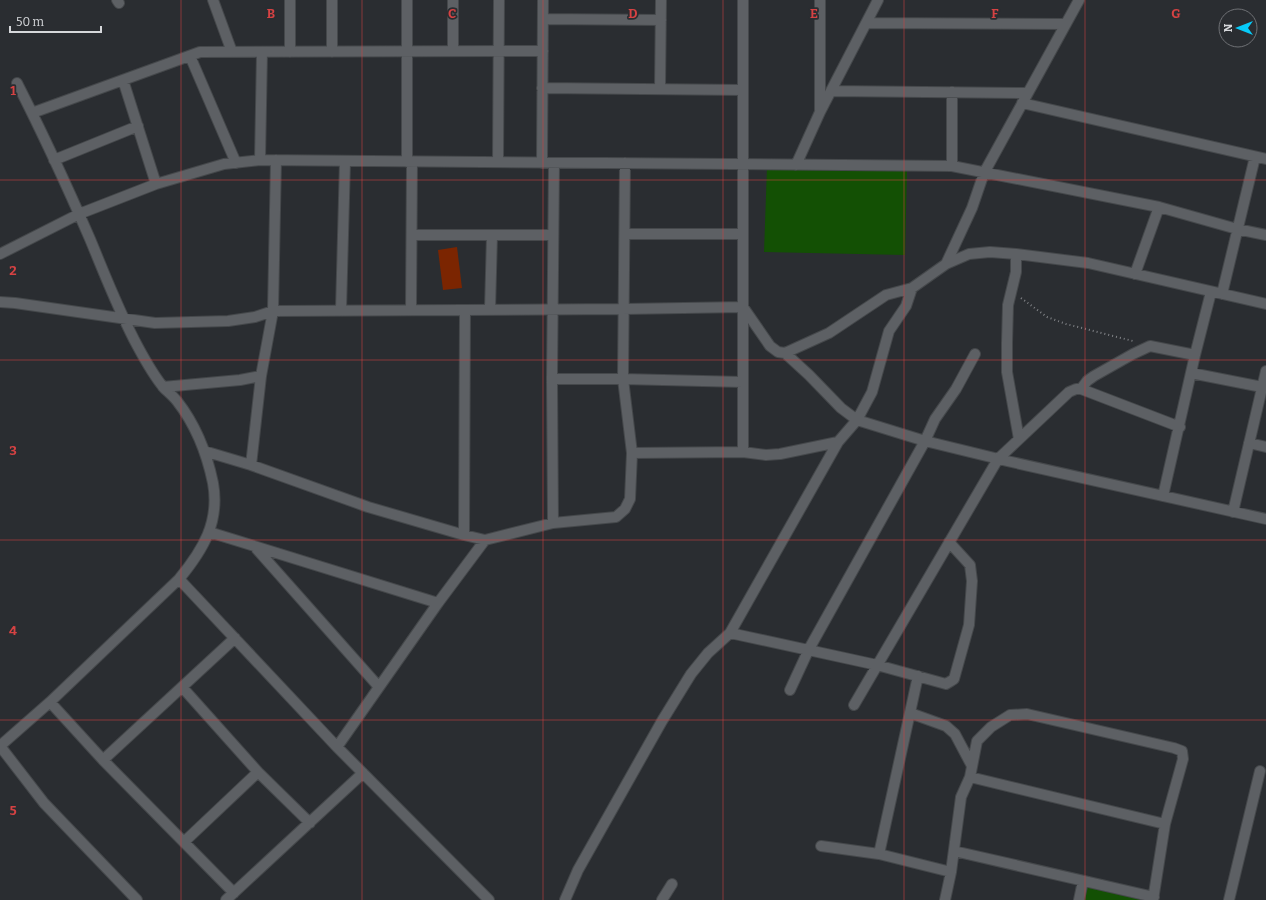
<svg xmlns="http://www.w3.org/2000/svg" width="1266" height="900" viewBox="0 0 1266 900" font-family="Bitter,serif">
	<style>
		.green { fill: #135004 }
		.building { fill: #7b2501 }
		.lines { fill: none; stroke-linecap: round; stroke-linejoin: round }
		.street-casing { stroke: #45484b; stroke-width: 12 }
		.path { stroke: #828488; stroke-width: 2; stroke-dasharray: 1 3; stroke-linecap: butt }
		.street { stroke: #5d6064; stroke-width: 10 }
		.grid { fill: none; stroke: #d64243; stroke-width: 1; stroke-opacity: 0.55 }
		.grid-label { font-size: 13px; text-anchor: middle; font-weight: bold; fill: #d64243; stroke: #2a2d31; stroke-width: 3.5; stroke-linejoin: round; paint-order: stroke }
	</style>
	<rect width="100%" height="100%" fill="#2a2d31"/>
	<path class="green" d="M767,167L907,171L905,255L764,252Z
		M1088,883L1145,900H1084Z"/>
	<path class="building" d="M457,247L462,288L443,290L438,250Z"/>
	<g class="lines">
		<g class="street-casing">
			<path id="street" d="M117,0L119,3
				M213,0L232,52
				M290,0V52
				M407,0V162
				M743,0V452
				M820,0V110
				M543,19L661,20
				M867,23L1066,24
				M453,51V0
				M332,52V0
				M190,56L236,163
				M123,80L156,184
				M542,88L743,90
				M660,89L661,0
				M831,91L1028,93
				M952,92V166
				M1022,103L1266,159
				M32,113L200,52L543,51
				M54,160L138,126
				M260,160L262,52
				M498,162L499,0
				M542,163L543,0
				M796,165L820,112L878,0
				M625,234H743
				M412,235H553
				M0,254L79,214L156,184L224,164L260,160L952,166L1159,207L1237,229L1266,235
				M1016,254V272L1008,305L1007,343V372L1019,439
				M946,264L972,208L984,173L1079,0
				M1135,274L1159,207
				M1222,294L1255,157
				M0,302L15,303L155,323L228,321L255,317L273,311L624,309L743,307L770,346L778,352L785,353L829,333L886,295L912,288L946,264L969,254L990,252L1016,254L1088,263L1266,304
				M341,310L345,161
				M411,310L412,162
				M490,310L492,235
				M785,353L809,375L841,408L857,420L925,441L1007,461L1266,519
				M1191,373L1262,387
				M552,379H623L743,382
				M163,387L240,380L261,376L273,311L276,160
				M1081,389L1087,381L1094,376L1133,354L1150,346L1195,355
				M1249,443L1266,447
				M204,451L251,465L368,507L464,535L485,540L553,523L616,517L625,509L630,499L632,453L623,379L625,163
				M632,453L743,452L766,455L780,454L838,442
				M251,465L261,376
				M1163,496L1195,355L1211,292
				M1233,512L1266,371
				M553,523L552,379L554,163
				M209,532L438,603
				M464,535L465,310
				M254,546L379,687
				M179,579L337,747L489,900
				M730,633L877,665L946,684L951,681L954,679L969,625L972,581L970,565L949,542
				M182,687L258,772L310,823
				M790,690L809,649L925,441L935,419L956,389L975,354
				M50,702L103,760L234,893
				M854,705L998,459L1069,392L1076,389H1081L1180,427
				M910,713L946,726L955,734L972,766
				M0,746L50,702L179,579C203,550 220,522 213,483C207,454 195,424 177,401C173,396 168,392 164,388C154,376 145,360 138,347C119,312 105,275 90,239C67,186 43,134 17,83
				M0,746L44,803L137,900
				M337,747L438,603L485,540
				M103,760L235,638
				M970,777L1165,824
				M184,842L258,772
				M821,846L879,854L951,872
				M954,851L1154,897
				M879,854L918,676
				M226,900L363,773
				M565,900L578,870L662,721L691,674L708,653L730,633L838,442L857,420L872,392L889,331L906,306L912,288
				M662,900L672,884
				M945,900L951,872L961,797L970,777L977,741L991,727L1010,715L1027,714L1174,748L1182,751L1183,759L1165,824L1153,900
				M1079,900L1083,881
				M1229,900L1260,771"/>
		</g>
		<path class="path" d="M1021,298L1047,317L1066,324L1133,341"/>
		<use href="#street" class="street"/>
	</g>
	<path class="grid" d="M181,0V900M362,0V900M543,0V900M723,0V900M904,0V900M1085,0V900M0,180H1266M0,360H1266M0,540H1266M0,720H1266"/>
	<g class="grid-label">
		<text x="271" y="18">B</text>
		<text x="452" y="18">C</text>
		<text x="633" y="18">D</text>
		<text x="814" y="18">E</text>
		<text x="995" y="18">F</text>
		<text x="1176" y="18">G</text>
		<text x="13" y="95">1</text>
		<text x="13" y="275">2</text>
		<text x="13" y="455">3</text>
		<text x="13" y="635">4</text>
		<text x="13" y="815">5</text>
	</g>
	<g transform="translate(1238 28) rotate(270)"><circle r="19" fill="#2a2d31" stroke="#6f7175"/>
	<path d="M0-3L7 15L0 10L-7 15Z" fill="#07cbf9"/>
	<text y="-6" font-size="11" font-weight="bold" text-anchor="middle" fill="#d6d8db">N</text>
	</g>
	<path d="M10 26v6h91v-6" fill="none" stroke="#d6d8db" stroke-width="2"/>
	<text x="16" y="26" font-size="12" fill="#d6d8db" stroke="#2a2d31" stroke-width="3" paint-order="stroke">50 m</text>
</svg>
